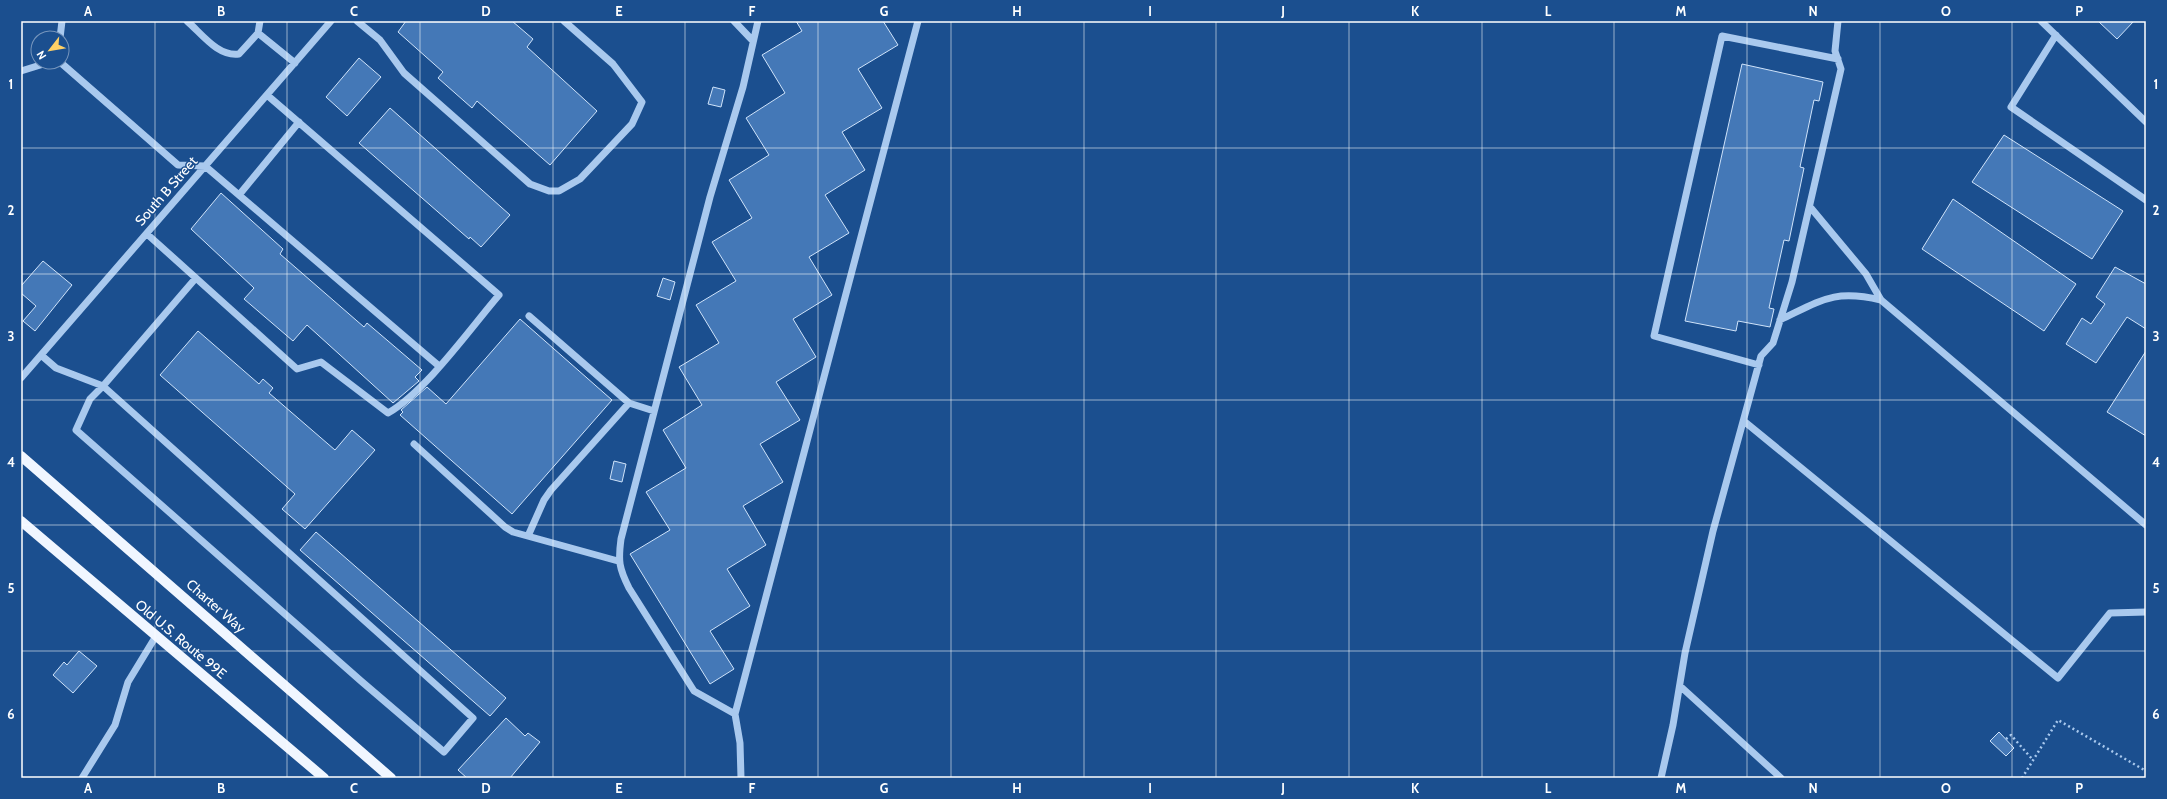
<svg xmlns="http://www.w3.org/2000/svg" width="2167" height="799" viewBox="0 0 2167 799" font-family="Cabin,sans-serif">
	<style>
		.building { fill: #4478b7; stroke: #cfe3fa }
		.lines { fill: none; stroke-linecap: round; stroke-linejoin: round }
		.path { stroke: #a9c9ee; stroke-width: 2.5; stroke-dasharray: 2 3; stroke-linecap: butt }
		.minor { stroke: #a9c9ee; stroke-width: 7 }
		.major { stroke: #f0f6ff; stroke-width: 10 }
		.grid { fill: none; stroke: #fff; stroke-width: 1; stroke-opacity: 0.55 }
		.labels { text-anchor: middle; stroke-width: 3; stroke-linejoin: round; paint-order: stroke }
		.street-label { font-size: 14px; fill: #fff; stroke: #1b4f8f }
		.neatline { fill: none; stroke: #fff; stroke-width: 1.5 }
		.grid-label { font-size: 13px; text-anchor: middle; font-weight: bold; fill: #fff }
	</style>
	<rect width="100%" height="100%" fill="#1b4f8f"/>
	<path class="building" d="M406,21H512L533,39L527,47L597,111L550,165L477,101L472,108L438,78L443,72L398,32Z
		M796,21H883L898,45L858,69L882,108L842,132L865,170L825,195L849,233L809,257L832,295L793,319L816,357L776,382L800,420L760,444L783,482L743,506L766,545L727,569L750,606L710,631L734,669L710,684L630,554L670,530L646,492L686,468L663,430L702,405L679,367L719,343L696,305L736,281L712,242L752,218L729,180L769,155L746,118L785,93L762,55L802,31Z
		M2098,21H2134L2117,39Z
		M359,58L381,77L347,116L326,97Z
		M1742,64L1823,82L1819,101L1814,100L1800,167L1804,168L1789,241L1784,240L1769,308L1774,309L1770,327L1738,321L1736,331L1685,321Z
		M713,87L725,90L721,107L708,104Z
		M390,108L510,215L481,247L470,237L469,239L359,143Z
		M2004,135L2123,211L2092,259L1972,182Z
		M221,193L283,249L280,254L364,327L367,323L422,370L415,377L419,381L393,403L307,325L293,341L244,299L254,288L191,229Z
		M1953,199L2076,284L2044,331L1922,249Z
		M43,261L72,285L35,331L23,321L36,306L21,293V286Z
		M2115,267L2146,284V329L2127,317L2096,363L2066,344L2082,318L2091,324L2105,304L2096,297Z
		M663,278L675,282L670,300L657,296Z
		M520,319L612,400L512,514L400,415L403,412L401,410L427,387L446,404Z
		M198,331L259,384L263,379L273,388L269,393L335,450L352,430L375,450L305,529L282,509L295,494L160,375Z
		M2146,351V436L2107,412Z
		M614,461L626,464L622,482L610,479Z
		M316,532L506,698L490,716L300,550Z
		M79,651L97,666L73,693L53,675L64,662L67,665Z
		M506,718L525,736L528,733L540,742L510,778H467L458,770Z
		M1999,732L2014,748L2006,756L1990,741Z"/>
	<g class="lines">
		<path class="path" d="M2006,739L2011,735L2033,760
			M2022,778L2058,720L2146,771"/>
		<path class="minor" d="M187,21C202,34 218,57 239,54L258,33L260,21
			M357,21L380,40L404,73L530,184L549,191H559L580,179L632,124L642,102L613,64L564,21
			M734,21L753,41
			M2041,21L2146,122
			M258,33L295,63
			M2056,35L2011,107L2146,200
			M60,38L62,21
			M60,62L178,165L205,166L439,366
			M21,71L50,62
			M239,195L299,122
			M1811,208L1866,274L1881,300L2146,525
			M147,234L297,369L321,362L388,413C426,391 469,330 499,295L267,95
			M529,316L629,403L654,411
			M1780,320C1822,300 1834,289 1881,300
			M41,355L56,368L103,386L473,718L444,752L361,681L76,430L90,399L103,386L195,279
			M1759,365L1654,336L1722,36L1838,59
			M21,378L331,21
			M1745,422L2058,678L2110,613L2146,612
			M414,444L505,527L513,532L618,561
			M528,536L544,500L551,490L629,403
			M1680,686L1781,778
			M735,714L918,21
			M82,778L115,725L128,682L156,636
			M741,778L740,743L735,714L694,691L629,588C619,568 618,561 621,539L710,197L743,87L758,21
			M1661,778L1673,725L1685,653L1713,531L1761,356L1773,343L1792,282L1841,69L1835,51L1838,21"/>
		<path class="major" d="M21,456L391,778
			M21,521L324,778"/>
	</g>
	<path class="grid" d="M155,21V778M287,21V778M420,21V778M553,21V778M685,21V778M818,21V778M951,21V778M1084,21V778M1216,21V778M1349,21V778M1482,21V778M1614,21V778M1747,21V778M1880,21V778M2012,21V778M21,148H2146M21,274H2146M21,400H2146M21,525H2146M21,651H2146"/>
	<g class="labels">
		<g class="street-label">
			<text transform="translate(166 191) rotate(-49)" y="5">South B Street</text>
			<text transform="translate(216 606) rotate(41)" y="5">Charter Way</text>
			<text transform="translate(181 639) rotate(40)" y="5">Old U.S. Route 99E</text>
		</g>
	</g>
	<rect width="2167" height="799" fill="none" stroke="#1b4f8f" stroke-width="44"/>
	<g transform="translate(50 50) rotate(239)"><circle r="19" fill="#1b4f8f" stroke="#7695bc"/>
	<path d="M0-3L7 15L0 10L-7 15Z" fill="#ffd166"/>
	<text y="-6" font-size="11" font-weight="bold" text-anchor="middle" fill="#ffffff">N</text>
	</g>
	<rect x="22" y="22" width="2123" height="755" class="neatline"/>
	<g class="grid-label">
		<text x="88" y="16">A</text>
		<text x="221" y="16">B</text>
		<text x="354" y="16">C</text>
		<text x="486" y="16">D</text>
		<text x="619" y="16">E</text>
		<text x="752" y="16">F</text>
		<text x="884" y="16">G</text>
		<text x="1017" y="16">H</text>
		<text x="1150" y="16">I</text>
		<text x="1283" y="16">J</text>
		<text x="1415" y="16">K</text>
		<text x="1548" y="16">L</text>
		<text x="1681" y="16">M</text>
		<text x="1813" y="16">N</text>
		<text x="1946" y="16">O</text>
		<text x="2079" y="16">P</text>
		<text x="11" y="89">1</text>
		<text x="2156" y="89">1</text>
		<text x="11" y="215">2</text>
		<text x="2156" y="215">2</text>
		<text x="11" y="341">3</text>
		<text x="2156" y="341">3</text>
		<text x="11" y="467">4</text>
		<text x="2156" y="467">4</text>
		<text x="11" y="593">5</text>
		<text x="2156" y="593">5</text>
		<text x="11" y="719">6</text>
		<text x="2156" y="719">6</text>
		<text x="88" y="793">A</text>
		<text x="221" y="793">B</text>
		<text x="354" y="793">C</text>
		<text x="486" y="793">D</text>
		<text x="619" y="793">E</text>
		<text x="752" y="793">F</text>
		<text x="884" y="793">G</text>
		<text x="1017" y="793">H</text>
		<text x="1150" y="793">I</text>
		<text x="1283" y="793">J</text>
		<text x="1415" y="793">K</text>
		<text x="1548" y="793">L</text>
		<text x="1681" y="793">M</text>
		<text x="1813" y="793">N</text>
		<text x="1946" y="793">O</text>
		<text x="2079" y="793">P</text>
	</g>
</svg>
